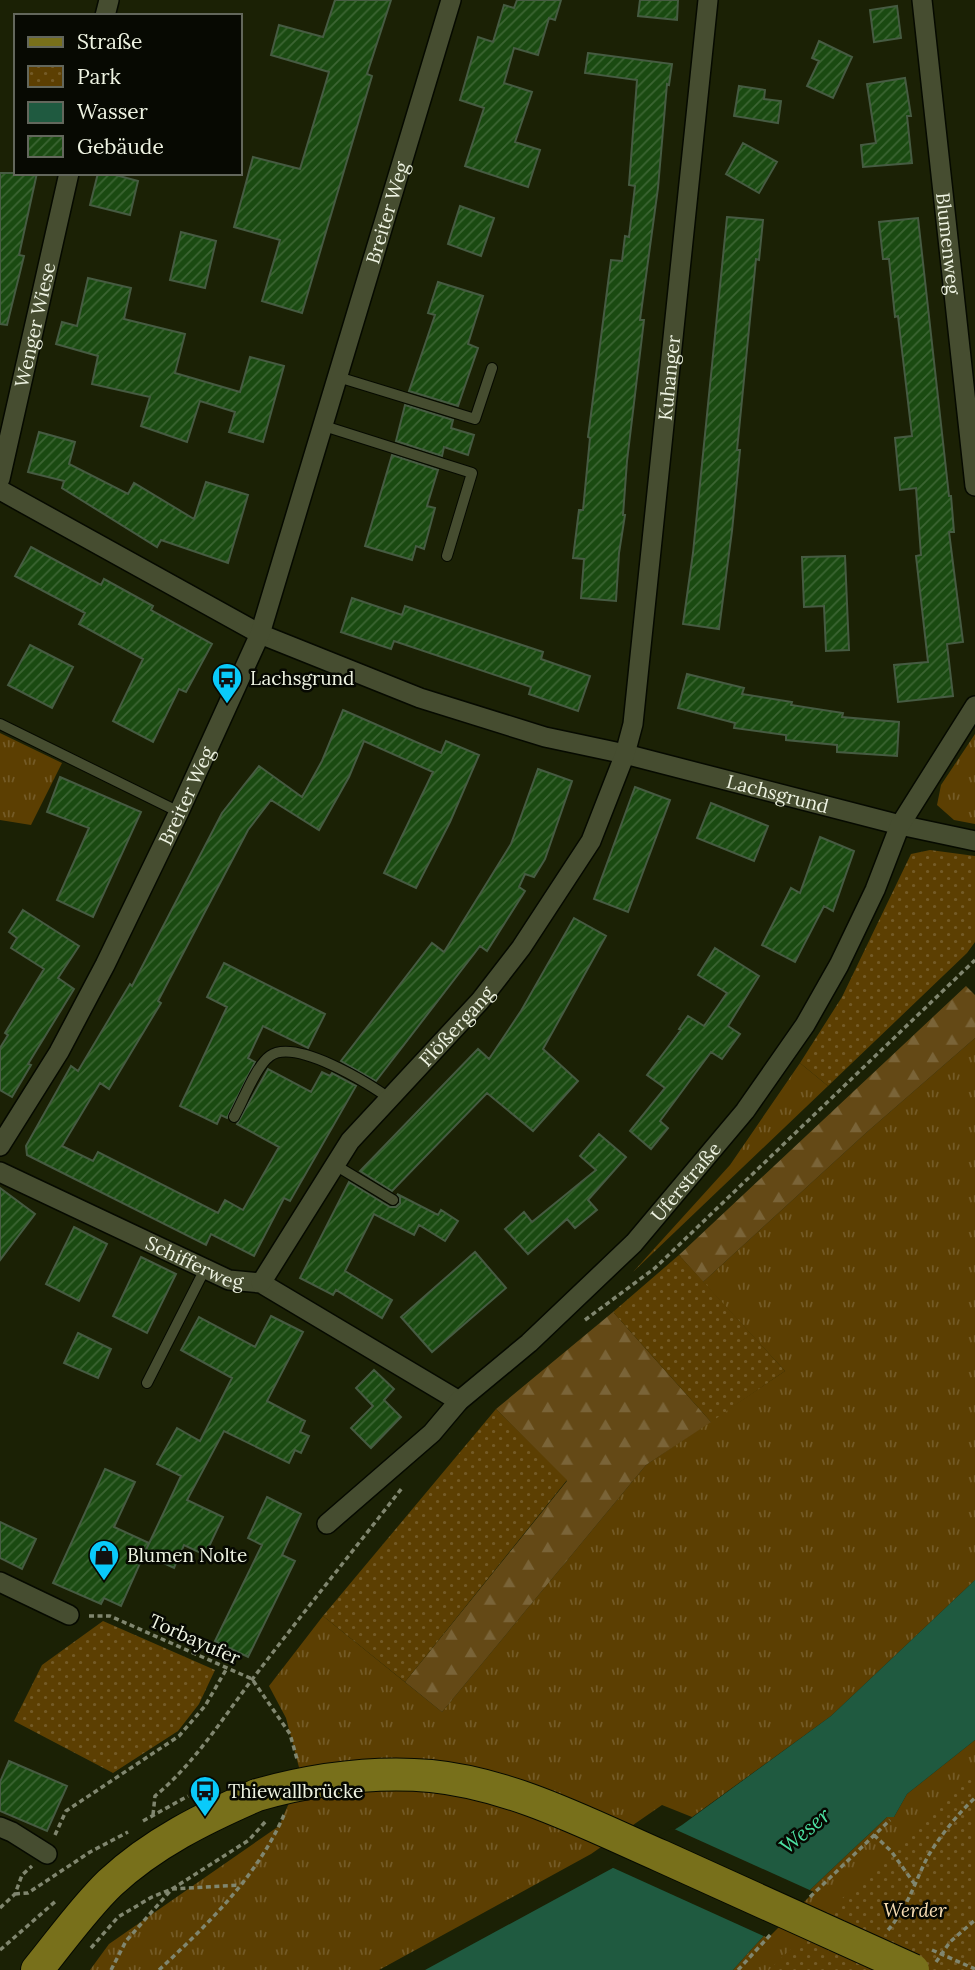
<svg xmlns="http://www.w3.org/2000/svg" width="975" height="1970" viewBox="0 0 975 1970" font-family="Lora,serif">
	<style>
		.grass { fill: url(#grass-tufts) }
		.forest { fill: url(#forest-firs) }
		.park { fill: url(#park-dots) }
		.water { fill: #1f5a40 }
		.pier { fill: #1b2105 }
		.building { fill: url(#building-hatch); stroke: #465b42; stroke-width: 2 }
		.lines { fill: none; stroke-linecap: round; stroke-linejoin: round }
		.lane-casing { stroke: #060a00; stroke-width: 12 }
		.street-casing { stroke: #060a00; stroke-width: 22 }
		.primary-casing { stroke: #060a00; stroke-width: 34 }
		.path { stroke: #80866f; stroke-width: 3.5; stroke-dasharray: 5 3.5; stroke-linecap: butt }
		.lane { stroke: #464d30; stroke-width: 10 }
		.street { stroke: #464d30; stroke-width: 19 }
		.primary { stroke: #78701b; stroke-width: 32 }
		.primary-bridge-casing { stroke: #060a00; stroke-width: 34; stroke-linecap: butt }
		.path-bridge { stroke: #80866f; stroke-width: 3.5; stroke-dasharray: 5 3.5; stroke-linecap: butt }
		.primary-bridge { stroke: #78701b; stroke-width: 32 }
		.labels { text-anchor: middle; stroke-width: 5; stroke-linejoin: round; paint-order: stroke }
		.street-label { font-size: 19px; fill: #eef3e2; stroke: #070902 }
		.poi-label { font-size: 19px; fill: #eef3e2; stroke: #070902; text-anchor: start }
		.park-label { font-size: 19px; font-style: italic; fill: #f7ddb3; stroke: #070902 }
		.water-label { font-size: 21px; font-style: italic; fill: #4ce1a2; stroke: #070902 }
	</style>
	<defs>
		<pattern id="grass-tufts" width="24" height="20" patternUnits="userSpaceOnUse" patternTransform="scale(1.75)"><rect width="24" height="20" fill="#5c3f02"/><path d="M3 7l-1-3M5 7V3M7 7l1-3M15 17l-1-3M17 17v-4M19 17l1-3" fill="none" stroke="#745b27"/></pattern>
		<pattern id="forest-firs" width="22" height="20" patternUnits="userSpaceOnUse" patternTransform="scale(1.75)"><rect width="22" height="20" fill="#644916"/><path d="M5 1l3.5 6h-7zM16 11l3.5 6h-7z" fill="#7a6438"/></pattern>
		<pattern id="park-dots" width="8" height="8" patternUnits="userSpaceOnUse" patternTransform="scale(1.75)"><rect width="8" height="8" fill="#5c3f02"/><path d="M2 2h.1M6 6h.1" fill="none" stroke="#745b27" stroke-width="1.8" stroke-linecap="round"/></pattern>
		<pattern id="building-hatch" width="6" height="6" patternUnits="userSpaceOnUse" patternTransform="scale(1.75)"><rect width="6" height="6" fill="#1a4a11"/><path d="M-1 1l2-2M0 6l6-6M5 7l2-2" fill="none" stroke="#3c6533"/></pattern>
	</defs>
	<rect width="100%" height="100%" fill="#1b2105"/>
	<path class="grass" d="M0,733L62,763L31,825L0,820Z
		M975,734V824L954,820L937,805L941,785Z
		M975,1038V1580L831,1716L692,1817L662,1805L591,1854L379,1970H90L109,1944L279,1826L301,1775L286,1718L269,1686L323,1616L442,1712L646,1465L785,1371L703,1282L867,1132Z
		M800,1063L828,1086L633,1272L730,1165Z
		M975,1740V1970H733C780,1915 835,1867 887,1817H894L907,1794Z"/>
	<path class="forest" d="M966,986L975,995V1038L867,1132L703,1282L679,1255Z
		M613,1312L711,1422L646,1465L442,1712L405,1682L567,1481L496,1409Z"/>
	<path class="park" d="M930,850L975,856V942L967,953L828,1086L800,1063L842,997L911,854Z
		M679,1255L785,1371L711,1422L613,1312Z
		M496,1409L567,1480L405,1682L323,1616Z
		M103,1621L215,1670L199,1704L178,1731L113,1773L14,1721L42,1665Z
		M975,1775V1970H769L898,1845L928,1812Z"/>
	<path class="water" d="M975,1580V1740L907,1794L894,1817H887C835,1867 780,1915 733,1970H425L611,1869L682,1825L831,1716Z"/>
	<path class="pier" d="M672,1828L814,1892L768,1938L609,1866Z"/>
	<path class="building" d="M335,0H391L367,74L372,76L302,313L262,301L280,240L234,227L253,157L300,169L329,72L271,55L279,25L323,37Z
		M517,0H561L555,20L549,18L538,55L514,48L504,83L532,92L515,142L540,150L528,187L465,166L484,108L460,100L478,37L493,42L504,5L514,8Z
		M640,0H678L677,20L638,16Z
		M897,6L901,38L874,42L870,10Z
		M819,41L852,57L833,98L807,86L819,61L812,58Z
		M588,53L672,64L669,85L667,84L658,188L640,320H644L627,461L623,515H625L619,553L616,601L581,598L584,559L573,558L579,510H583L590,438L588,437L611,260L622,261L625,236L629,237L635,186L629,185L637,80L585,73Z
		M905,78L911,116H907L912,163L863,167L861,145L876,143L867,84Z
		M739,86L765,90L764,99L781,101L778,123L734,116Z
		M743,143L777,162L759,193L726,174Z
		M0,173H37L19,255L24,256L7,325L0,324Z
		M98,173H108L138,181L130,215L90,205Z
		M460,206L494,218L481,256L448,244Z
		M727,217L763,220L759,260L756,259L737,450H740L732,531L719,629L683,624L693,553Z
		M918,218L949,496H951L954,532H949L963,642L947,644L953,696L898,702L894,665L928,662L916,556L921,555L916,488L900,490L895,438L912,436L898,316L895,317L889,259H883L879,222Z
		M181,232L216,241L205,288L170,280Z
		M88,278L131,288L124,319L185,334L175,373L240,392L250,357L284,366L263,442L229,432L235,412L200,401L187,442L141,426L150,397L92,384L98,356L56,344L62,322L77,326Z
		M438,282L483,296L468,344L478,348L458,406L409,391L435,315L428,313Z
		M405,405L453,420L451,428L474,435L468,455L444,447L442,456L396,441Z
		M39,432L75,442L69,464L128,494L134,483L194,519L206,482L248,495L228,563L161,540L157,547L62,488L64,481L28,472Z
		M392,455L438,470L427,506L435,508L424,549L416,546L412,560L365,546Z
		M31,547L101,585L104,579L153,606L151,610L212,644L186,692L179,689L153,742L113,721L143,659L79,624L85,613L15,576Z
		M845,556L849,650L826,651L824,606L804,607L802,557Z
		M352,598L402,615L405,606L543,652L541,659L590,676L578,711L529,694L531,687L394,641L391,649L341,632Z
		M30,645L73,667L52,708L8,685Z
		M687,674L744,688L742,694L792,702L791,705L843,713L842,717L899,722L897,756L837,752V745L786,740V735L734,728L735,723L678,708Z
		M343,710L441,753L446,741L479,755L450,822L416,888L384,873L433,772L364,741L349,777L319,830L271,800L248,830L158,1001L161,1003L109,1089L100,1083L62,1146L93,1161L98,1152L218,1213L225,1200L243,1210L279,1147L237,1124L268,1069L311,1092L322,1072L330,1076L332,1073L356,1086L290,1201L284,1198L254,1256L211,1234L206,1245L27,1155L26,1146L71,1066L78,1071L130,984L132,986L222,813L259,766L302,797L322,761Z
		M538,769L572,781L545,859L534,877L525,874L519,887L525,891L487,951L480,946L376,1081L341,1061L432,943L444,952L511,844Z
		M60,777L141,812L93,917L57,900L89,828L47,812Z
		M635,787L670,800L628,912L594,899Z
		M711,803L768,826L754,861L697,838Z
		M820,837L854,851L833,911L824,906L795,962L762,945L791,888L800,893Z
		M23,910L79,946L58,978L74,989L28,1064L31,1065L12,1097L0,1090V1048L8,1035L5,1033L44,969L11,948L17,938L9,932Z
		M574,918L606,936L543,1049L578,1081L533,1131L487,1093L392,1191L360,1171L478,1049L489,1059L521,1011Z
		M715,948L759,976L728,1026L740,1034L722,1059L711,1052L660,1121L668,1128L651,1149L630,1131L665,1088L647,1075L681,1030L679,1029L688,1016L704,1026L727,993L698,975Z
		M224,963L325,1014L308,1048L263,1026L248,1058L255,1062L227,1118L221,1115L217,1124L180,1106L227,1007L207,997Z
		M599,1134L626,1157L588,1200L597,1210L575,1228L567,1219L528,1254L505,1229L524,1212L532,1222L596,1170L580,1156Z
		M349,1182L390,1207H396L400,1203V1197L397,1194L438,1215L441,1210L458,1221L445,1241L419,1225L414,1235L374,1214L345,1271L392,1300L382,1318L336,1290L333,1295L300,1278Z
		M0,1188L35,1214L0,1260Z
		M74,1227L107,1244L79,1301L46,1284Z
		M475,1252L506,1288L432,1352L401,1317Z
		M141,1257L176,1274L147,1333L113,1316Z
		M271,1316L303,1332L267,1401L305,1421L300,1432L309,1436L301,1453L295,1450L289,1463L224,1431L187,1500L223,1517L205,1555L184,1545L174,1568L144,1554L181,1476L157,1464L177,1428L200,1441L232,1378L181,1350L199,1317L255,1347Z
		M78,1333L111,1349L98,1378L64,1363Z
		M374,1370L394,1389L384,1400L401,1417L371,1448L351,1428L373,1406L356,1388Z
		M105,1469L135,1482L114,1527L149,1543L121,1606L104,1598L101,1604L53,1583Z
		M267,1497L301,1514L282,1555L295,1561L248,1657L215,1641L262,1545L248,1538Z
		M0,1522L36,1539L22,1569L0,1558Z
		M9,1761L67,1786L47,1831L0,1811V1782Z"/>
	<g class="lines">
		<g class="lane-casing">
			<path id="lane" d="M338,377L475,419L492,368
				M324,426L472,473L447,556
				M0,724L179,812
				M234,1117C243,1101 256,1066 270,1056C295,1038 369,1083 390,1099
				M335,1165L393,1200
				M147,1383L205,1269"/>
		</g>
		<g class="street-casing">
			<g id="street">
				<path id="s1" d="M922,0L975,486"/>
				<path d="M105,16L109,0"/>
				<path id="s2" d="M0,479L69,173"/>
				<path id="s3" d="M0,490L260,634L420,698L545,737L625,754L900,825L975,841"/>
				<path id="s4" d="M0,1146L59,1052L105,965L179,812L260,634L451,0"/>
				<path id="s5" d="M0,1172L229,1280L261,1283L459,1401"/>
				<path id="s6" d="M261,1283L350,1141L480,1001L521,948L591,841L625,754L633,724L708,0"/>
				<path id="s7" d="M327,1524L432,1433L459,1401L529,1343L634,1243L745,1111L805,1025L839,965L875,890L900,825L975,706"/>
				<path d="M0,1582L69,1615"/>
				<path d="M0,1827L12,1832L47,1854"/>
			</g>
		</g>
		<g class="primary-casing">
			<path id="primary" d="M37,1970C60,1942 84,1908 110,1883C153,1843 204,1818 257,1795"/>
		</g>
		<path class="path" d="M585,1320L655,1268L975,960
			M89,1616H110L252,1679L290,1734L297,1759
			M153,1815L155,1796C195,1763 222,1719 254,1677C302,1614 353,1551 402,1488
			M143,1821L188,1796
			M55,1835L66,1811L179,1736L205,1706L227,1668
			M874,1835L891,1851L916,1886
			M15,1894L28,1893L90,1852L128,1832
			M810,1897L890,1820
			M0,1908L15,1894L22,1875L32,1866
			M888,1930C908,1907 914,1884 927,1858C937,1840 959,1812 975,1798
			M91,1948L118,1917L152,1897L172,1889L249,1840L266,1821
			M0,1950L57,1900
			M936,1962L950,1942L975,1920
			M111,1970L126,1941L172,1889L239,1885
			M159,1970C207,1925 257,1877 284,1815
			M738,1970L772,1933"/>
		<use href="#lane" class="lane"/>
		<use href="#street" class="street"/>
		<use href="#primary" class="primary"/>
		<g class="primary-bridge-casing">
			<path id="primary-bridge" d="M257,1795C314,1779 372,1771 431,1776C512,1784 588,1824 661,1856C745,1894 829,1932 913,1970"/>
		</g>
		<path class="path-bridge" d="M932,1950L975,1969"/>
		<use href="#primary-bridge" class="primary-bridge"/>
	</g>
	<defs>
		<g id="bus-pin" transform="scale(1.575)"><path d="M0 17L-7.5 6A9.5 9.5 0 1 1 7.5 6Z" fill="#09cafa" stroke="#070902"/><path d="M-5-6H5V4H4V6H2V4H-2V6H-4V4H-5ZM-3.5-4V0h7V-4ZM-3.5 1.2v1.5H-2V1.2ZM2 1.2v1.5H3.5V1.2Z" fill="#111"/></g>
		<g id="shop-pin" transform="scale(1.575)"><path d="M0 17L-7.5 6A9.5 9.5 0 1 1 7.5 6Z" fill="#09cafa" stroke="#070902"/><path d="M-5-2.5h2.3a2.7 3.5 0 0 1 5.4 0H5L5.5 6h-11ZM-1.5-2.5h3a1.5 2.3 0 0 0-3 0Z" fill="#111"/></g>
	</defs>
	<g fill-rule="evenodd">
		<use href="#bus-pin" x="227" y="678"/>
		<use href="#shop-pin" x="104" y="1555"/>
		<use href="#bus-pin" x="205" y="1791"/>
	</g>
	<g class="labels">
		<g class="street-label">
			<text dy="7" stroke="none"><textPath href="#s4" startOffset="1015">Breiter Weg</textPath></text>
			<text dy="7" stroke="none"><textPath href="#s1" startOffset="245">Blumenweg</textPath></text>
			<text dy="7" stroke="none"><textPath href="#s2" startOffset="158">Wenger Wiese</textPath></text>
			<text dy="7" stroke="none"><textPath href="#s6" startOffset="1026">Kuhanger</textPath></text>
			<text dy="7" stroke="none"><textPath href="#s3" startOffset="840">Lachsgrund</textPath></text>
			<text dy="7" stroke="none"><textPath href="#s4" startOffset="397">Breiter Weg</textPath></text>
			<text dy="7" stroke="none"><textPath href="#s6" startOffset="324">Flößergang</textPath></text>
			<text dy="7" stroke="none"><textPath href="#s7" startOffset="497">Uferstraße</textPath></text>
			<text dy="7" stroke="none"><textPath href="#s5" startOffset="215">Schifferweg</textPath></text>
			<text transform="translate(195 1639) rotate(24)" y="7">Torbayufer</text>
		</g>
		<g class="poi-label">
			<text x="250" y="685">Lachsgrund</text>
			<text x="127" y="1562">Blumen Nolte</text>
			<text x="228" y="1798">Thiewallbrücke</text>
		</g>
		<g class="park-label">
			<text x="915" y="1917">Werder</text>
		</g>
		<g class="water-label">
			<text transform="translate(805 1831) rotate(-40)" y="7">Weser</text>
		</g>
	</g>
	<rect x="14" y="14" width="228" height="161" fill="#070902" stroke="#63675c" stroke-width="2"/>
	<rect x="28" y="37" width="35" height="10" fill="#78701b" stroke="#63675c" stroke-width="2"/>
	<text x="77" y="49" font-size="21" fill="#eef3e2">Straße</text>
	<rect x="28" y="66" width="35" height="21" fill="url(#park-dots)" stroke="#63675c" stroke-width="2"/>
	<text x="77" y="84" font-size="21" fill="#eef3e2">Park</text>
	<rect x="28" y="102" width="35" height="21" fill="#1f5a40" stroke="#63675c" stroke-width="2"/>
	<text x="77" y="119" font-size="21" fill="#eef3e2">Wasser</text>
	<rect x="28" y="136" width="35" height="21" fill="url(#building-hatch)" stroke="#63675c" stroke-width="2"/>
	<text x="77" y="154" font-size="21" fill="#eef3e2">Gebäude</text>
</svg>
